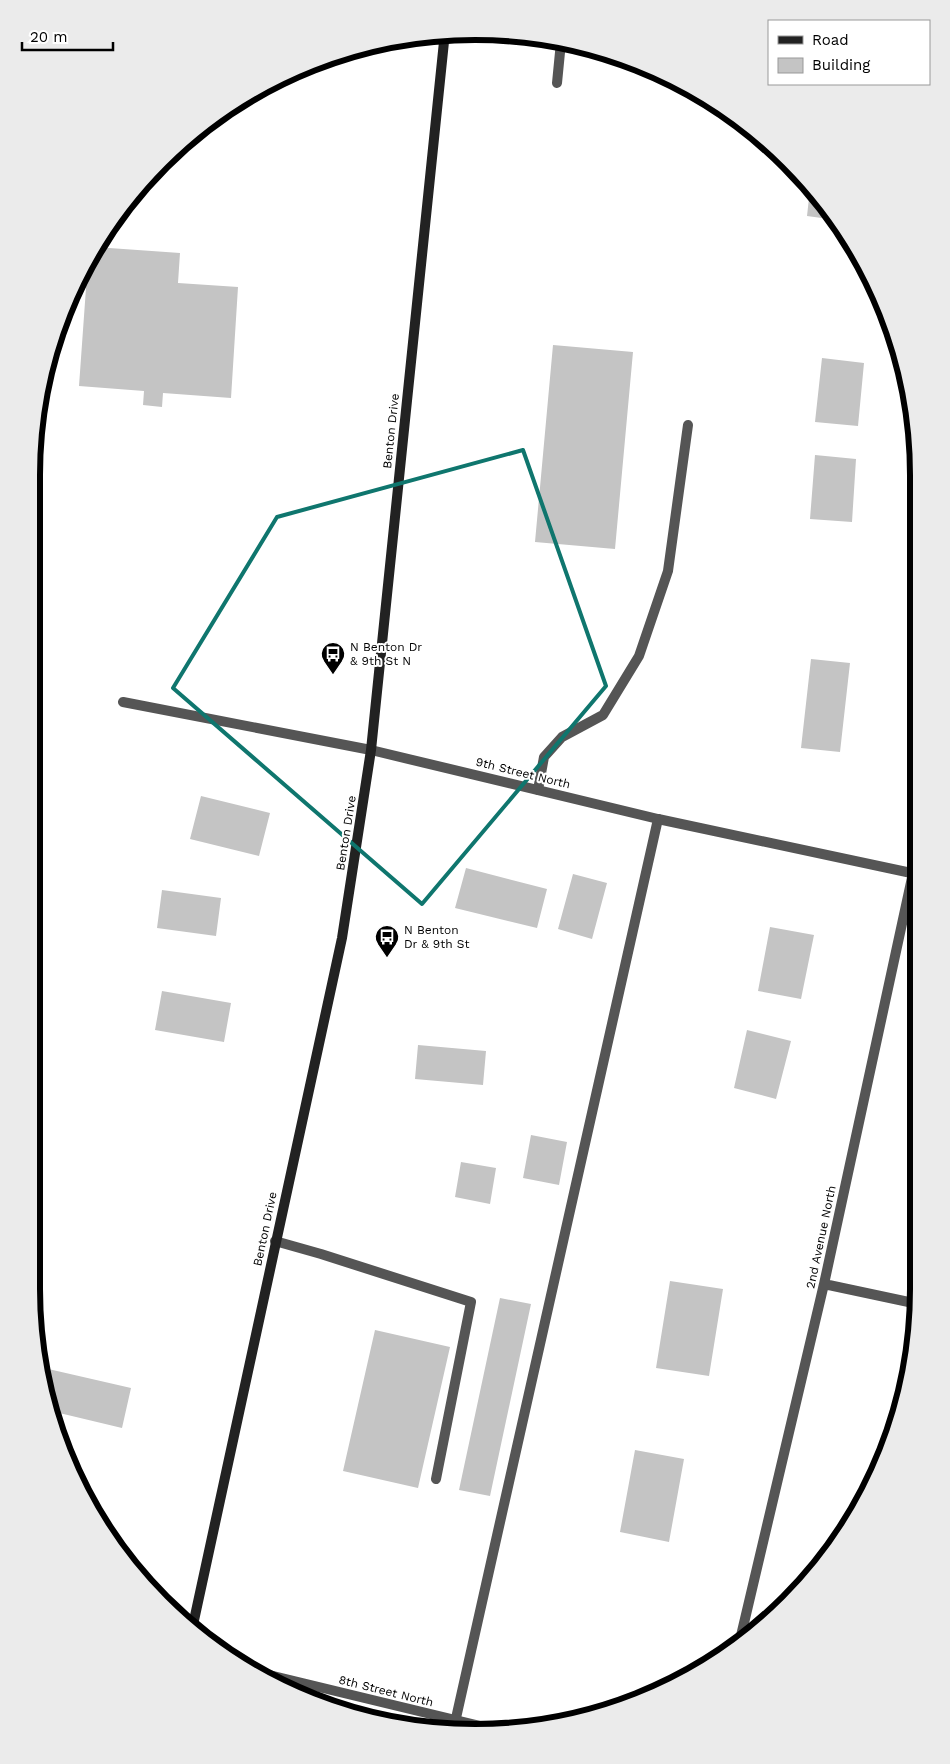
<svg xmlns="http://www.w3.org/2000/svg" width="950" height="1764" viewBox="0 0 950 1764" font-family="'Work Sans',sans-serif">
	<style>
		.building { fill: #c4c4c4 }
		.lines { fill: none; stroke-linecap: round; stroke-linejoin: round }
		.lane { stroke: #555; stroke-width: 10 }
		.street { stroke: #555; stroke-width: 10 }
		.secondary { stroke: #222; stroke-width: 10 }
		.marked { fill: none; stroke: #0f766e; stroke-width: 4; stroke-linejoin: round }
		.labels { text-anchor: middle; stroke-width: 4; stroke-linejoin: round; paint-order: stroke }
		.street-label { font-size: 12px; fill: #000; stroke: #fff }
		.poi-label { font-size: 12px; fill: #000; stroke: #fff; text-anchor: start }
		.rim { fill: none; stroke: #000; stroke-width: 6 }
	</style>
	<rect width="100%" height="100%" fill="#fff"/>
	<path class="building" d="M627,59L660,74V75L626,69Z
		M810,189L836,220L807,216Z
		M95,247L180,253L178,283L238,287L231,398L163,393L162,407L143,405L144,391L79,386L88,260Z
		M553,345L633,352L615,549L535,542Z
		M822,358L864,363L858,426L815,422Z
		M815,455L856,459L852,522L810,519Z
		M811,659L850,663L840,752L801,748Z
		M201,796L270,813L259,856L190,839Z
		M466,868L547,889L537,928L455,908Z
		M573,874L607,883L592,939L558,929Z
		M162,890L221,898L216,936L157,928Z
		M770,927L814,935L801,999L758,991Z
		M162,991L231,1003L224,1042L155,1030Z
		M747,1030L791,1041L776,1099L734,1088Z
		M418,1045L486,1051L483,1085L415,1079Z
		M531,1135L567,1142L559,1185L523,1178Z
		M461,1162L496,1168L490,1204L455,1197Z
		M670,1281L723,1289L709,1376L656,1368Z
		M500,1298L531,1304L490,1496L459,1490Z
		M375,1330L450,1347L418,1488L343,1471Z
		M44,1368L131,1388L122,1428L51,1411Z
		M635,1450L684,1459L669,1542L620,1532Z"/>
	<g class="lines">
		<path class="lane" d="M538,790L544,757L562,737L603,715L639,656L668,571L688,425
			M275,1241L321,1254L471,1302L436,1479
			M454,1727L658,819"/>
		<path class="street" d="M557,83L561,42
			M123,702L371,750L658,819L916,874
			M824,1284L918,1304
			M740,1640L824,1284L913,873L916,838
			M265,1674L501,1731"/>
		<path class="secondary" d="M193,1625L342,938L371,750L445,32"/>
	</g>
	<path class="marked" d="M523,450L606,686L422,904L173,688L277,517Z"/>
	<defs>
		<g id="bus-pin" transform="scale(1.25)"><path d="M0 17L-7.5 6A9.5 9.5 0 1 1 7.5 6Z" fill="#000" stroke="#fff"/><path d="M-5-6H5V4H4V6H2V4H-2V6H-4V4H-5ZM-3.5-4V0h7V-4ZM-3.5 1.2v1.5H-2V1.2ZM2 1.2v1.5H3.5V1.2Z" fill="#fff"/></g>
	</defs>
	<g fill-rule="evenodd">
		<use href="#bus-pin" x="333" y="654"/>
		<use href="#bus-pin" x="387" y="937"/>
	</g>
	<g class="labels">
		<g class="street-label">
			<text transform="translate(391 431) rotate(-84)" y="4">Benton Drive</text>
			<text transform="translate(523 773) rotate(14)" y="4">9th Street North</text>
			<text transform="translate(346 833) rotate(-81)" y="4">Benton Drive</text>
			<text transform="translate(265 1229) rotate(-78)" y="4">Benton Drive</text>
			<text transform="translate(821 1237) rotate(-78)" y="4">2nd Avenue North</text>
			<text transform="translate(386 1691) rotate(14)" y="4">8th Street North</text>
		</g>
		<g class="poi-label">
			<text x="350" y="651">N Benton Dr<tspan x="350" dy="14">&amp; 9th St N</tspan></text>
			<text x="404" y="934">N Benton<tspan x="404" dy="14">Dr &amp; 9th St</tspan></text>
		</g>
	</g>
	<path d="M0 0H950V1764H0ZM475 40H475A435 435 0 0 1 910 475V1289A435 435 0 0 1 475 1724H475A435 435 0 0 1 40 1289V475A435 435 0 0 1 475 40Z" fill="#ebebeb" fill-rule="evenodd"/>
	<path class="rim" d="M475 40H475A435 435 0 0 1 910 475V1289A435 435 0 0 1 475 1724H475A435 435 0 0 1 40 1289V475A435 435 0 0 1 475 40Z"/>
	<rect x="768" y="20" width="162" height="65" fill="#ffffff" stroke="#999999"/>
	<rect x="778" y="36" width="25" height="8" fill="#222222" stroke="#999999"/>
	<text x="812" y="45" font-size="15" fill="#000000">Road</text>
	<rect x="778" y="58" width="25" height="15" fill="#c4c4c4" stroke="#999999"/>
	<text x="812" y="70" font-size="15" fill="#000000">Building</text>
	<path d="M22 42v8h91v-8" fill="none" stroke="#000000" stroke-width="2.5"/>
	<text x="30" y="42" font-size="15" fill="#000000" stroke="#ffffff" stroke-width="4" paint-order="stroke">20 m</text>
</svg>
